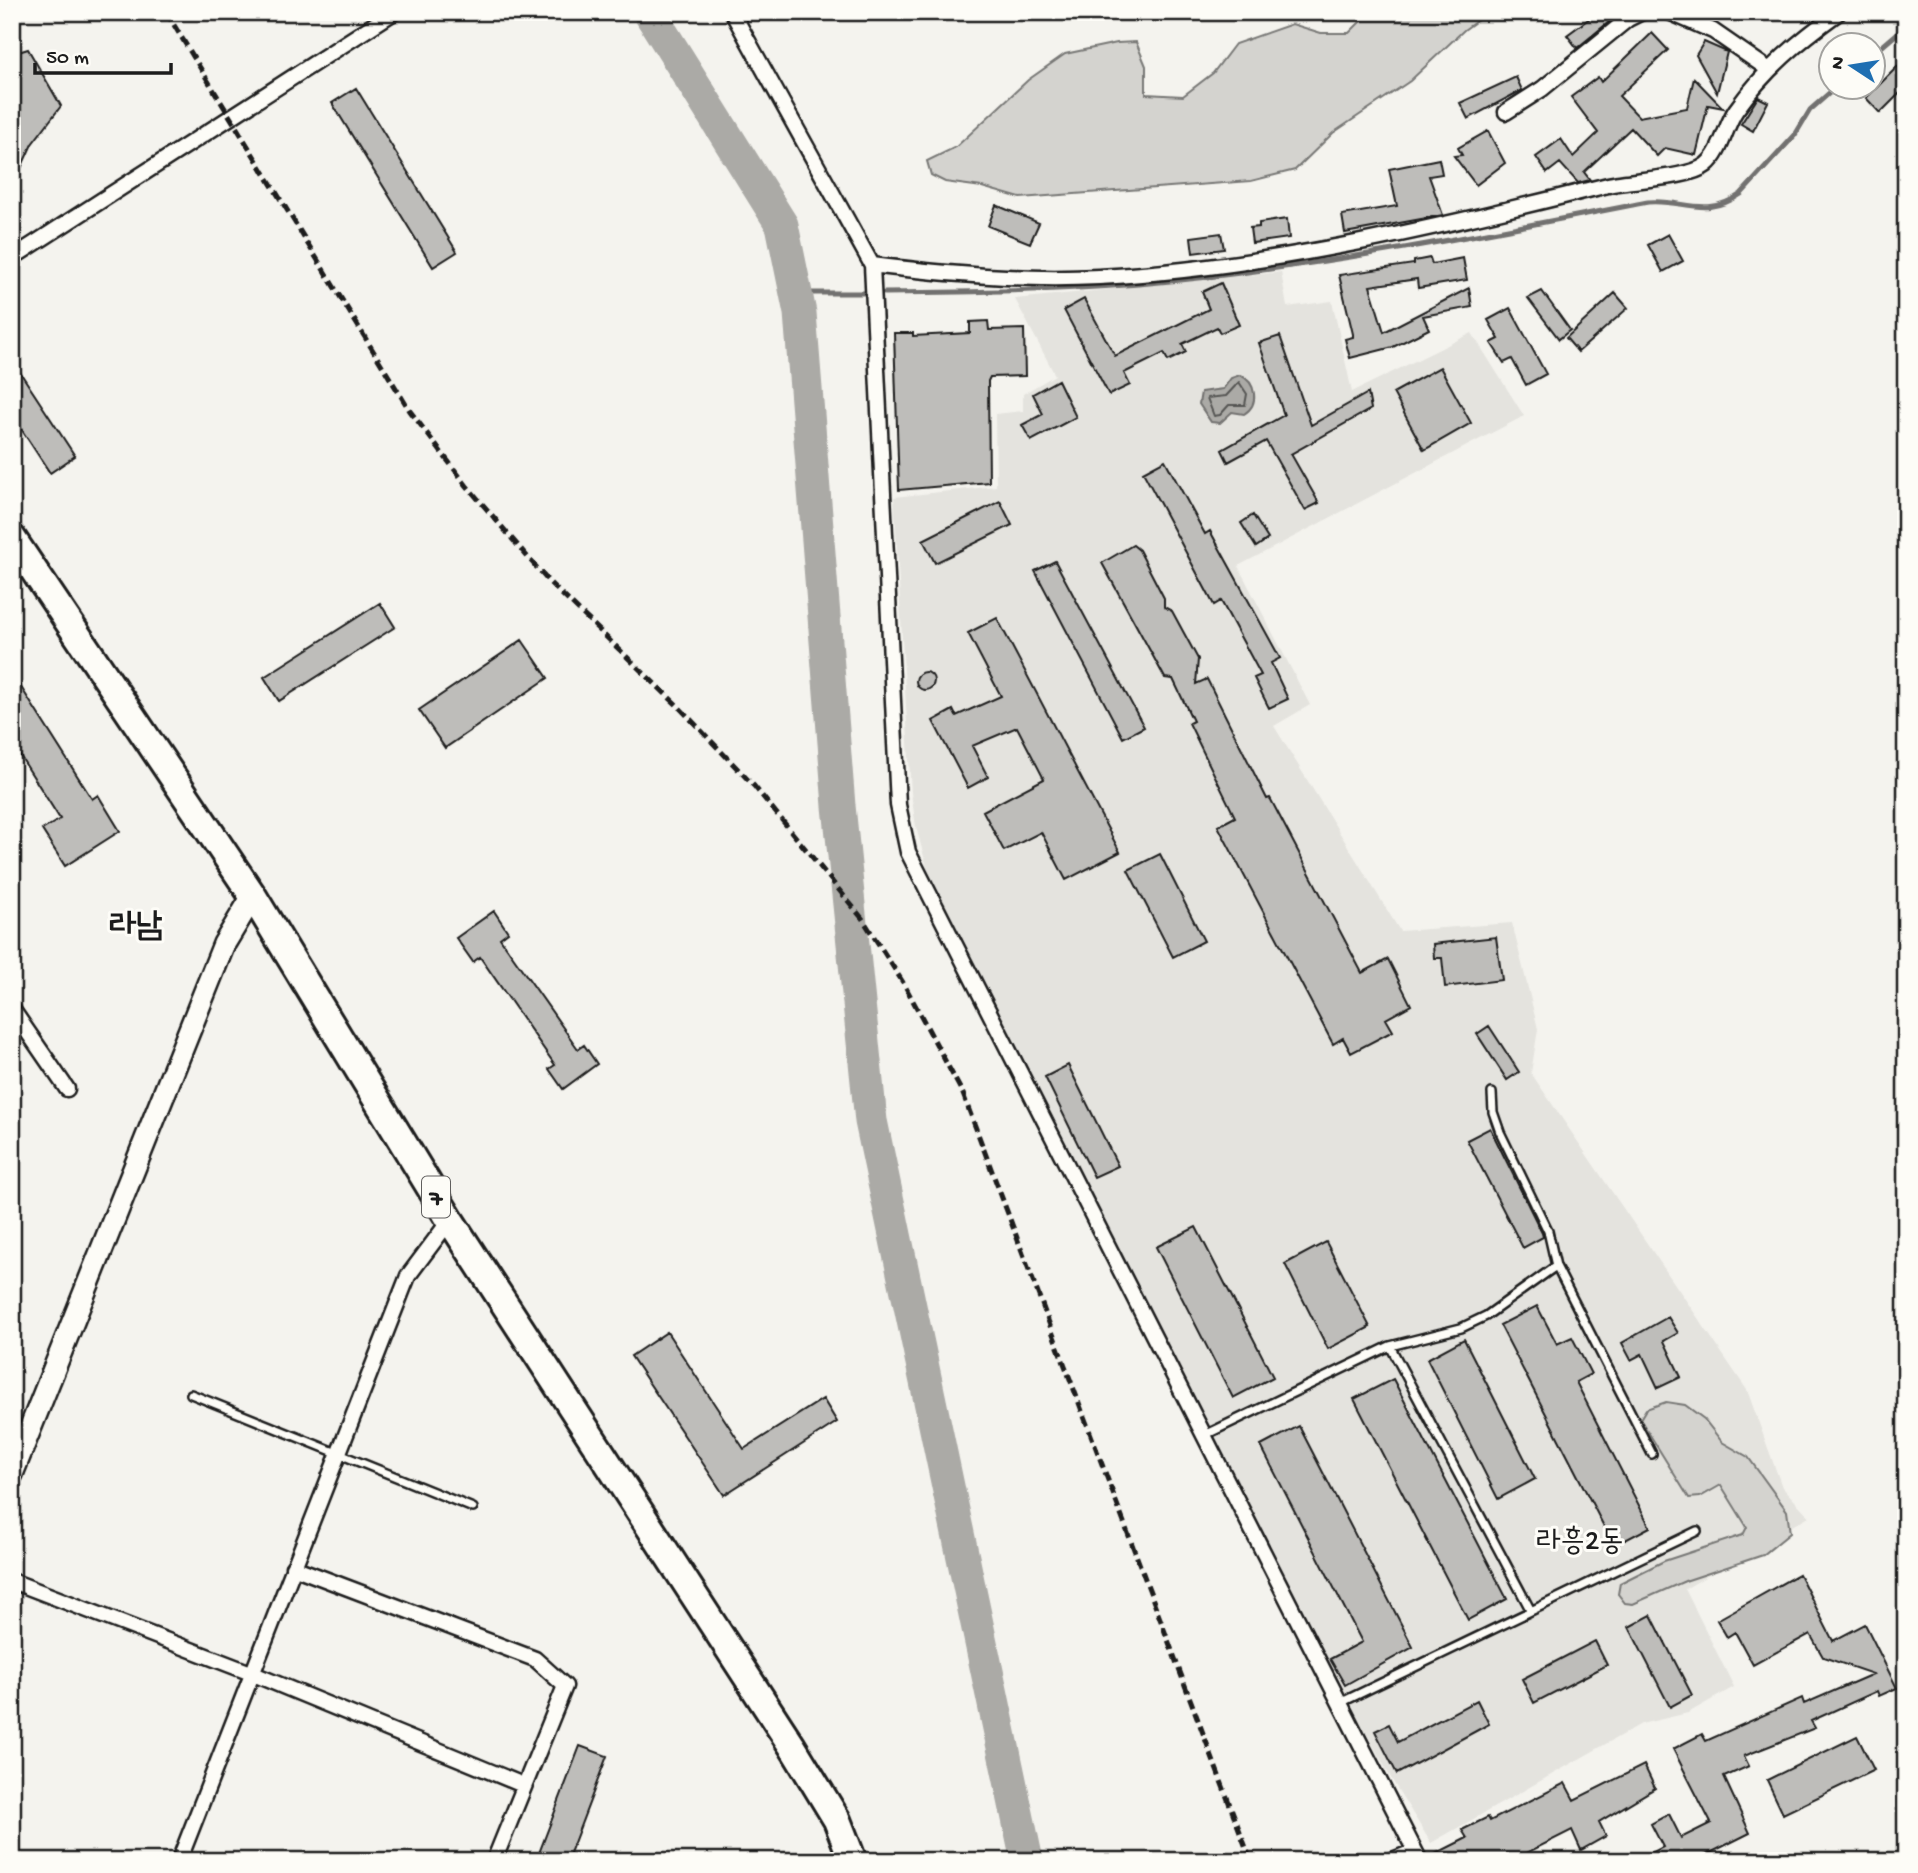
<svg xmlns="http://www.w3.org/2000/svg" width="1918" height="1873" viewBox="0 0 1918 1873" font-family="'Gochi Hand','Poor Story',sans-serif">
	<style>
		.built { fill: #e4e3de }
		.green { fill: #d4d3cf; stroke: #787876; stroke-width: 2 }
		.water { fill: #abaaa6; stroke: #72716f; stroke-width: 2 }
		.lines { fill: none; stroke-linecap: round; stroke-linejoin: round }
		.shore { stroke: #555553; stroke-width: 2 }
		.stream { stroke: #72716f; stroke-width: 5 }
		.river { stroke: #abaaa6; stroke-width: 33 }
		.building { fill: #bebdba; stroke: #1c1c1c; stroke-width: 2 }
		.lane-casing { stroke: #1c1c1c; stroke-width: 12 }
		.street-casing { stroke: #1c1c1c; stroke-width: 19 }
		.secondary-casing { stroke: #1c1c1c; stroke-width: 26 }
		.highway-casing { stroke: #1c1c1c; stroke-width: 32 }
		.lane { stroke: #fdfcf7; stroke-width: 7 }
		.street { stroke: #fdfcf7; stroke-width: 14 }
		.secondary { stroke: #fdfcf7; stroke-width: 21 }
		.highway { stroke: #fdfcf7; stroke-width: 26 }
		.rail { stroke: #1c1c1c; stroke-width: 5; stroke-dasharray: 10 5; stroke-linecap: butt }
		.labels { text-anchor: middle; stroke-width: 6; stroke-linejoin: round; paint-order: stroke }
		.shield { fill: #fdfcf7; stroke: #605f5e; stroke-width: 2 }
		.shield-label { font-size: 24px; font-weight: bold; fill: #1c1c1c }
		.quarter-label { font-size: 30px; fill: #1c1c1c; stroke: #fdfcf7 }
		.district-label { font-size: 33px; font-weight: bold; fill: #1c1c1c; stroke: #fdfcf7 }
	</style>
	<rect width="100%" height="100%" fill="#f4f3ee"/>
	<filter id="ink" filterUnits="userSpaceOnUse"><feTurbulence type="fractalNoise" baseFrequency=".0143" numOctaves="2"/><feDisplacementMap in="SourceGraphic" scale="14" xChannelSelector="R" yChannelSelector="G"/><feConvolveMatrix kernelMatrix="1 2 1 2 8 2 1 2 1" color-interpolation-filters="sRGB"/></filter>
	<g filter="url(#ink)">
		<path class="built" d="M1281,272L1287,307L1332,301L1352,392L1472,333L1524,416L1238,566L1310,705L1274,726L1400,931L1512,923L1538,1029L1531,1073L1747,1390L1782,1487L1809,1516L1685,1589L1734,1687L1688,1713L1641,1724L1431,1843L1392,1780L1325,1658L928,871L916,827L911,793L894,497L996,486L995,414L1023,411V394L1055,375L1015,299Z"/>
		<path class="green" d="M1370,12H1489L1464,30L1410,81L1333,133L1295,170L1251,181L1020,198L982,187L945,182L931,175L927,161L956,147L1028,80L1065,54L1117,43L1136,42L1146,66V94L1183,96L1213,73L1235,44L1292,24L1321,33H1349Z
			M1666,1402L1685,1405L1704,1419L1722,1442L1748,1457L1787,1511L1790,1533L1763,1555L1685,1581L1633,1604L1625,1603L1618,1594L1620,1583L1664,1561L1743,1535L1747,1527L1721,1485L1700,1497L1689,1498L1640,1419L1646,1409Z"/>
		<path class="water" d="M1240,375C1256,382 1260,404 1244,414L1232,412L1220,423L1211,422L1199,404L1201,392L1223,389L1231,378Z"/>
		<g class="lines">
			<path class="shore" d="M1239,382L1247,394L1245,405H1229L1220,415L1214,416L1207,398L1226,396Z"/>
			<path class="stream" d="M1872,55L1906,26
				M796,293H867
				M884,293C970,292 1054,291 1139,284C1310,269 1480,235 1648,202C1685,199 1705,219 1741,194L1795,135L1810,110L1835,88"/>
			<path class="river" d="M649,12L782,225L800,313L839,806L871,1121L1027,1861"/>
		</g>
		<path class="building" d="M1598,12H1621L1577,48L1567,35Z
			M1652,33L1668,50L1619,96L1639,117L1687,108L1694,78L1723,108L1708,105L1696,155L1665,148L1657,156L1631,128L1584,172L1590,180L1578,183L1560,163L1547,173L1536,157L1561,139L1573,157L1598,133L1571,97L1598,77L1601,82Z
			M1704,42L1727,52L1717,93L1696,55Z
			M28,49L61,106L32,144L12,188V54Z
			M1906,58V87L1880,113L1866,98Z
			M1516,77L1522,90L1468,119L1460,103Z
			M356,88L457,252L433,267L332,103Z
			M1758,97L1768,102L1753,131L1741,124Z
			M1488,131L1505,163L1476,185L1454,156L1462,155L1458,148Z
			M1439,159L1442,174L1429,176L1443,215L1345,233L1342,215L1397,206L1389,169Z
			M996,205L1039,223L1030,243L988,226Z
			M1287,219L1289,238L1252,243L1250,228L1259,227V223Z
			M1221,233L1224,249L1193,253L1191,237Z
			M1668,234L1683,261L1663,272L1648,245Z
			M1430,258L1432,264L1463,258L1467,280L1418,288L1417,279L1370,286L1384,332L1469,288L1472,307L1423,316L1429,329L1393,347L1350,358L1345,339L1353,337V334L1339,275L1414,264V261Z
			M1221,283L1239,325L1220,333L1217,327L1182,344L1186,352L1168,361L1164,353L1124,373L1130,385L1109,395L1064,310L1084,299L1115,356L1209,309L1202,292Z
			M1542,291L1570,330L1559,339L1528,298Z
			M1615,293L1628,308L1578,352L1566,338Z
			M1510,308L1546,374L1526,385L1512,359L1504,363L1491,343L1499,339L1488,320Z
			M988,321L989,330L1024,329L1025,376L990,377L988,381L989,482L899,490L894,333H913V336L970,333V322Z
			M1280,336L1311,425L1368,393L1371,409L1291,454L1319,503L1305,510L1266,441L1228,462L1222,450L1284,415L1259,343Z
			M12,360L75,456L50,473L12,415Z
			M1440,367L1471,423L1424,450L1393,393Z
			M1058,380L1076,417L1031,441L1022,425L1043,414L1033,394Z
			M1165,460L1205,534L1210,531L1280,658L1271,663L1288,699L1269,708L1254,678L1261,675L1221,601L1214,605L1143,472Z
			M1000,501L1012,525L935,563L923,540Z
			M1253,515L1268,539L1256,547L1241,523Z
			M1133,545L1139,550L1164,598V607L1172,611L1198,659L1196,684L1207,679L1267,799L1270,798L1362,973L1388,959L1411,1005L1386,1019L1393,1031L1351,1053L1343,1038L1333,1044L1218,826L1235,817L1189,723L1193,721L1173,679L1165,678L1102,563Z
			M1055,561L1144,727L1123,738L1035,571Z
			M380,603L395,627L279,701L264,677Z
			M997,618L1120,852L1066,880L1041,832L1004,851L983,811L1044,779L1017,727L972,746L988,777L968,788L933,721L953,710L956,716L1001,696L968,633Z
			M522,640L548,678L445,748L419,710Z
			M916 681a9 9 0 1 1 18 0a9 9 0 1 1-18 0Z
			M12,673L92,799L98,795L120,831L65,866L42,830L60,819L12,743Z
			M1160,854L1204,941L1173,957L1128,870Z
			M494,911L508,932L500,938L578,1049L584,1045L597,1064L563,1089L549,1069L555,1065L480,957L473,962L456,938Z
			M1496,937L1502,980L1445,987L1442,958H1434L1433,944Z
			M1489,1026L1519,1072L1507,1080L1477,1034Z
			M1068,1065L1118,1166L1094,1177L1045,1077Z
			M1490,1128L1542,1233L1543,1237L1523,1248L1467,1140Z
			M1196,1227L1273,1377L1233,1398L1156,1247Z
			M1326,1242L1370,1327L1328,1349L1285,1264Z
			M1537,1306L1557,1344L1572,1337L1591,1374L1576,1382L1650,1527L1614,1546L1500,1325Z
			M1668,1317L1678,1333L1664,1341L1681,1377L1658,1388L1642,1354L1631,1360L1622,1343Z
			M667,1332L744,1449L823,1399L837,1422L724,1495L631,1356Z
			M1464,1339L1535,1479L1498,1499L1427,1359Z
			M1393,1379L1507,1599L1468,1620L1354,1399Z
			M1299,1426L1413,1647L1345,1685L1330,1659L1362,1642L1261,1446Z
			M1799,1574L1833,1641L1865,1624L1897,1688L1879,1696L1877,1691L1811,1721L1815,1728L1744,1756L1749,1766L1724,1777L1750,1833L1694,1861H1636L1663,1847L1651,1824L1669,1814L1681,1838L1711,1823L1673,1749L1702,1734L1706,1741L1802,1698L1804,1704L1873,1674L1823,1657L1810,1634L1753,1665L1735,1632L1727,1637L1717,1620Z
			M1651,1615L1692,1695L1670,1707L1629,1627Z
			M1595,1641L1607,1665L1534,1703L1522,1679Z
			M1477,1700L1489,1724L1397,1774L1375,1731L1389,1724L1398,1742Z
			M1857,1736L1874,1770L1783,1814L1767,1780Z
			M580,1746L607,1756L567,1861H536Z
			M1644,1765L1655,1788L1599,1822L1606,1836L1581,1850L1572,1830L1511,1861H1430L1429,1857L1467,1838L1462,1830L1488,1817L1490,1821L1565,1783L1574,1800Z"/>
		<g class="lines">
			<g class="lane-casing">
				<path id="lane" d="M1492,1093L1493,1112L1500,1132L1548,1231L1556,1266L1652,1454
					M1390,1346L1531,1611
					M191,1394L473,1508
					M1203,1436L1390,1346L1461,1328L1486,1316L1556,1266
					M1342,1702L1697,1531"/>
			</g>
			<g class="street-casing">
				<path id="street" d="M732,12L872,265L898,805L908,852L1420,1861
					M1669,12L1713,31L1768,69
					M1506,112L1542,89L1628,19L1642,12
					M12,258L394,12
					M872,265C947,274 1024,281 1099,277C1269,268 1444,226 1608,185C1632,179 1688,179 1706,165C1722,152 1725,126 1736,110C1765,69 1799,41 1839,12
					M12,1009L67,1089
					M293,1567L535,1659L565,1686L494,1861
					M12,1581L251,1673L523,1785
					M179,1861L408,1276L450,1220
					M1390,1861L1415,1851"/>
			</g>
			<g class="secondary-casing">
				<path id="secondary" d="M12,1474L224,944L253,896"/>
			</g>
			<g class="highway-casing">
				<path id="highway" d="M12,538L253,896L450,1220L792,1746L837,1820L853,1861"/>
			</g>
			<use href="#lane" class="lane"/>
			<use href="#street" class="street"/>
			<use href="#secondary" class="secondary"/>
			<use href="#highway" class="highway"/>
			<path class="rail" d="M166,12L410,411L467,486L549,582L677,705L754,786L862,918L904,984L963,1094L1251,1861"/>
		</g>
	</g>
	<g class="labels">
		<rect class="shield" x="422" y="1176.5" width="28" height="41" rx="5"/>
		<g class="shield-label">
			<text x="436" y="1205">7</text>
		</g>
		<g class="quarter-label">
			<text x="1580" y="1549">라흥2동</text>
		</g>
		<g class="district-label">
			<text x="136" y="934">라남</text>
		</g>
	</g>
	<rect width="1918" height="1873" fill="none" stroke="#fdfcf7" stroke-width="42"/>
	<rect x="21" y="21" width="1876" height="1831" fill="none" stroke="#1c1c1c" stroke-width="2.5" filter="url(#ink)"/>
	<g transform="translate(1852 66) rotate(282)"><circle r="33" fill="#fdfcf7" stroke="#a3a29f" stroke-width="2"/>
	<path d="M0-5L12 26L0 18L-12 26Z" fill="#1f6fb2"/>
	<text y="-10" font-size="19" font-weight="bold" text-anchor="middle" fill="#1c1c1c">N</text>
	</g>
	<path d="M35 63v10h136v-10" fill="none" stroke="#1c1c1c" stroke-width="3.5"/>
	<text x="46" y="63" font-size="21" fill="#1c1c1c" stroke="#fdfcf7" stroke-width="5" paint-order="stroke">50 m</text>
</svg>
